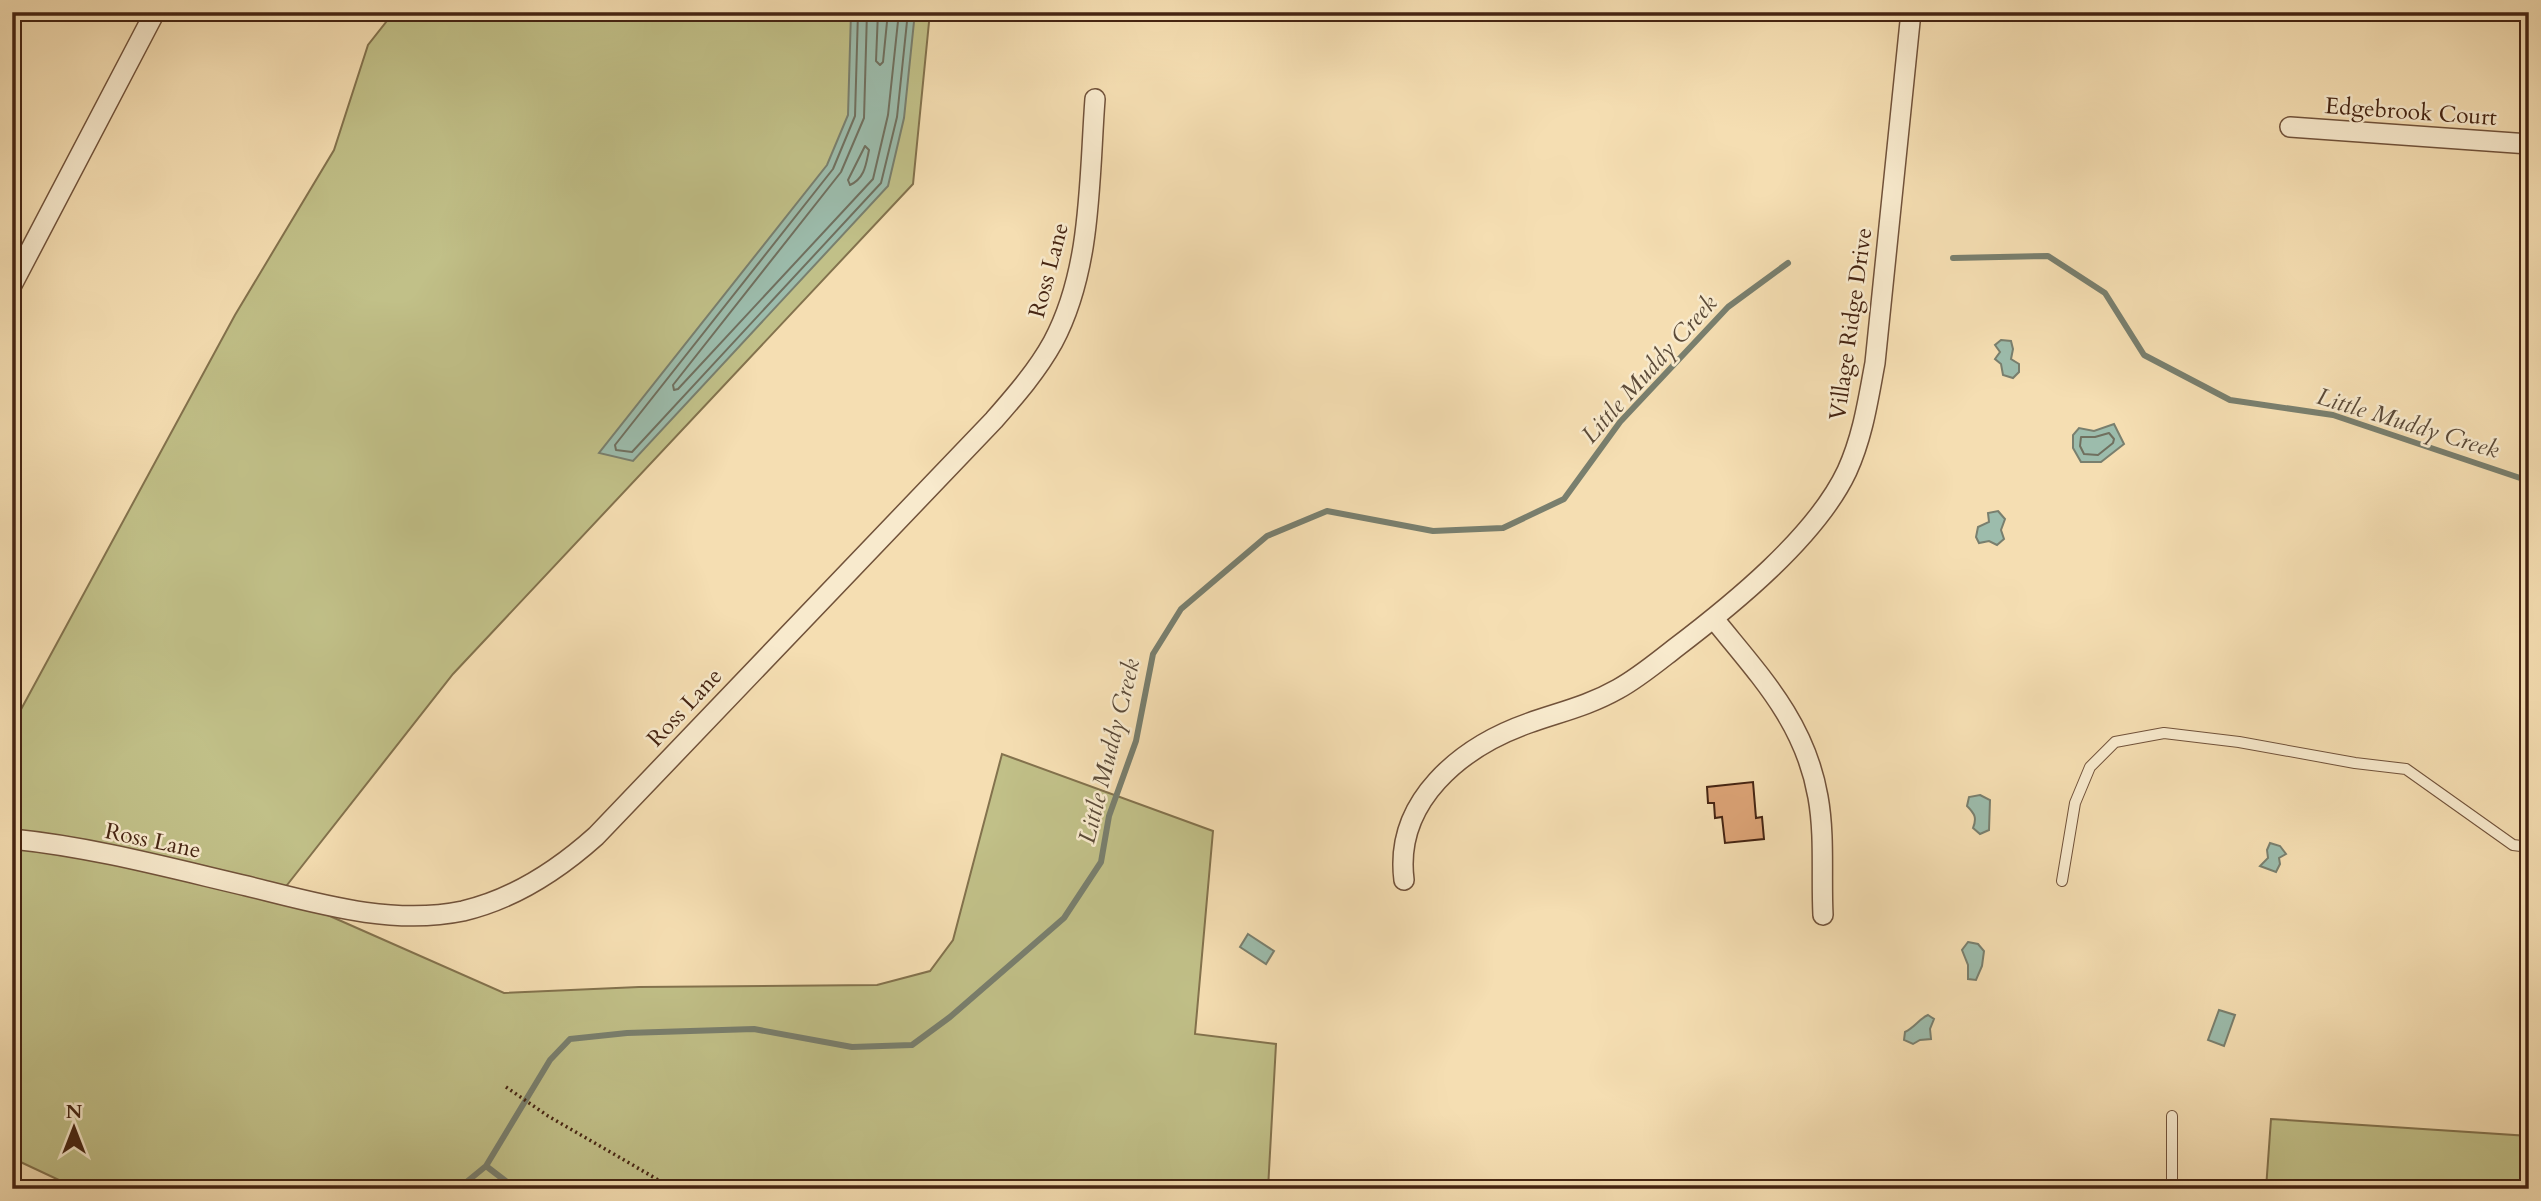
<svg xmlns="http://www.w3.org/2000/svg" width="2541" height="1201" viewBox="0 0 2541 1201" font-family="Cardo,serif">
	<style>
		.green { fill: #c1c088; stroke: #83724d; stroke-width: 2 }
		.water { fill: #9cbcac; stroke: #797f6e; stroke-width: 2 }
		.lines { fill: none; stroke-linecap: round; stroke-linejoin: round }
		.shore { stroke: #70705f; stroke-width: 2 }
		.stream { stroke: #797f6e; stroke-width: 6 }
		.building { fill: #dda477; stroke: #452412; stroke-width: 2 }
		.lane-casing { stroke: #71523a; stroke-width: 12 }
		.street-casing { stroke: #71523a; stroke-width: 22 }
		.path { stroke: #452412; stroke-width: 3.5; stroke-dasharray: 2 3.5; stroke-linecap: butt }
		.lane { stroke: #f8eacd; stroke-width: 10 }
		.street { stroke: #f8eacd; stroke-width: 19 }
		.labels { text-anchor: middle; stroke-width: 5; stroke-linejoin: round; paint-order: stroke }
		.street-label { font-size: 23px; fill: #452412; stroke: #f8eacd }
		.water-label { font-size: 24px; font-style: italic; fill: #5b4a38; stroke: #f8eacd }
	</style>
	<rect width="100%" height="100%" fill="#f5deb2"/>
	<filter id="stains"><feTurbulence type="fractalNoise" baseFrequency=".00286" numOctaves="4"/><feColorMatrix values="0 0 0 0 .2 0 0 0 0 .09 0 0 0 0 .02 0 0 0 .5 -.17"/></filter>
	<radialGradient id="worn" r=".72"><stop offset=".6" stop-color="#630" stop-opacity="0"/><stop offset="1" stop-color="#630" stop-opacity=".3"/></radialGradient>
	<path class="green" d="M394,12H930L913,184L453,674L280,894L504,993L639,987L877,985L930,971L953,940L1002,754L1213,831L1195,1034L1276,1044L1268,1189H78L12,1158V726L235,315L334,150L368,45Z
		M2271,1119L2529,1136V1189H2266Z"/>
	<path class="water" d="M851,12H915L904,118L888,186L633,461L599,453L827,165L848,115Z
		M2001,340L2011,341L2013,349L2011,359L2019,364V372L2013,378L2003,375L2001,364L1995,359L2000,352L1995,345Z
		M2114,424L2124,444L2101,462H2081L2073,448V435L2079,428L2094,431Z
		M1998,511L2005,519L2001,530L2004,539L1997,545L1989,541L1979,543L1976,537L1978,527L1989,522L1988,513Z
		M1980,795L1990,800L1989,830L1980,834L1973,828C1977,818 1975,814 1967,806L1969,797Z
		M2270,843L2280,846L2286,854L2279,858L2280,864L2276,872L2260,866L2268,858L2267,850Z
		M1248,934L1274,951L1266,964L1240,947Z
		M1968,942L1978,944L1984,951L1982,966L1976,980L1968,979V965L1962,950Z
		M2219,1010L2235,1015L2224,1046L2208,1040Z
		M1928,1015L1934,1019L1930,1029L1931,1039L1920,1040L1913,1044L1904,1040L1905,1032C1915,1027 1919,1019 1928,1015Z"/>
	<g class="lines">
		<path class="shore" d="M858,12L855,116L833,169L615,445L616,450L632,452L881,183L897,117L908,12
			M867,12L864,118L841,172L673,385L674,390L678,389L873,179L888,115L899,12
			M878,12L876,61L880,65L883,62L888,12
			M865,146L869,150C866,164 865,178 850,185L848,180Z
			M2109,433L2114,439L2113,443L2098,455L2084,454L2080,446L2081,437H2095Z"/>
		<path class="stream" d="M1953,258L2048,256L2105,293L2144,355L2230,400L2333,415L2529,481
			M486,1166L516,1189
			M458,1189L486,1166L550,1060L570,1039L627,1033L754,1029L852,1047L912,1045L950,1017L1064,918L1101,862L1109,816L1136,741L1153,654L1181,609L1267,536L1327,511L1433,531L1503,528L1564,499L1620,422L1728,307L1788,263"/>
	</g>
	<path class="building" d="M1753,782L1756,818L1762,817L1764,839L1725,843L1722,817L1715,818L1714,803H1708L1707,787Z"/>
	<g class="lines">
		<g class="lane-casing">
			<path id="lane" d="M2062,881L2075,803L2090,767L2115,742L2164,733L2239,742L2355,763L2406,769L2513,845L2529,847
				M2172,1189V1116"/>
		</g>
		<g class="street-casing">
			<path id="street" d="M2290,127L2529,144
				M12,285L155,12
				M1714,619C1760,676 1805,722 1818,797C1825,836 1821,876 1823,915
				M12,839C92,847 170,868 247,886C316,903 391,926 463,911C514,899 557,871 596,836L994,420C1015,396 1037,371 1053,342C1092,269 1089,179 1095,99
				M1404,880C1394,801 1461,747 1529,723C1560,712 1588,706 1618,689C1638,678 1656,663 1674,649C1732,605 1816,537 1847,471C1863,436 1868,400 1875,363L1911,12"/>
		</g>
		<path class="path" d="M506,1087L548,1116L674,1189"/>
		<use href="#lane" class="lane"/>
		<use href="#street" class="street"/>
	</g>
	<g class="labels">
		<g class="street-label">
			<text transform="translate(2411 111) rotate(4)" y="8">Edgebrook Court</text>
			<text transform="translate(1048 270) rotate(-75)" y="8">Ross Lane</text>
			<text transform="translate(1850 324) rotate(-82)" y="8">Village Ridge Drive</text>
			<text transform="translate(684 707) rotate(-47)" y="8">Ross Lane</text>
			<text transform="translate(153 840) rotate(12)" y="8">Ross Lane</text>
		</g>
		<g class="water-label">
			<text transform="translate(1649 369) rotate(-48)" y="8">Little Muddy Creek</text>
			<text transform="translate(2408 423) rotate(17)" y="8">Little Muddy Creek</text>
			<text transform="translate(1109 751) rotate(-76)" y="8">Little Muddy Creek</text>
		</g>
	</g>
	<rect width="2541" height="1201" fill="none" stroke="#f5deb2" stroke-width="42"/>
	<rect x="14" y="14" width="2513" height="1173" fill="none" stroke="#452412" stroke-width="3.5"/>
	<rect x="21" y="21" width="2499" height="1159" fill="none" stroke="#452412" stroke-width="2"/>
	<g transform="translate(74 1128)" stroke="#f8eacd" stroke-width="5" paint-order="stroke">
	<path d="M0-5L12 26L0 18L-12 26Z" fill="#452412"/>
	<text y="-10" font-size="19" font-weight="bold" text-anchor="middle" fill="#452412">N</text>
	</g>
	<rect width="100%" height="100%" filter="url(#stains)"/>
	<rect width="100%" height="100%" fill="url(#worn)"/>
</svg>
